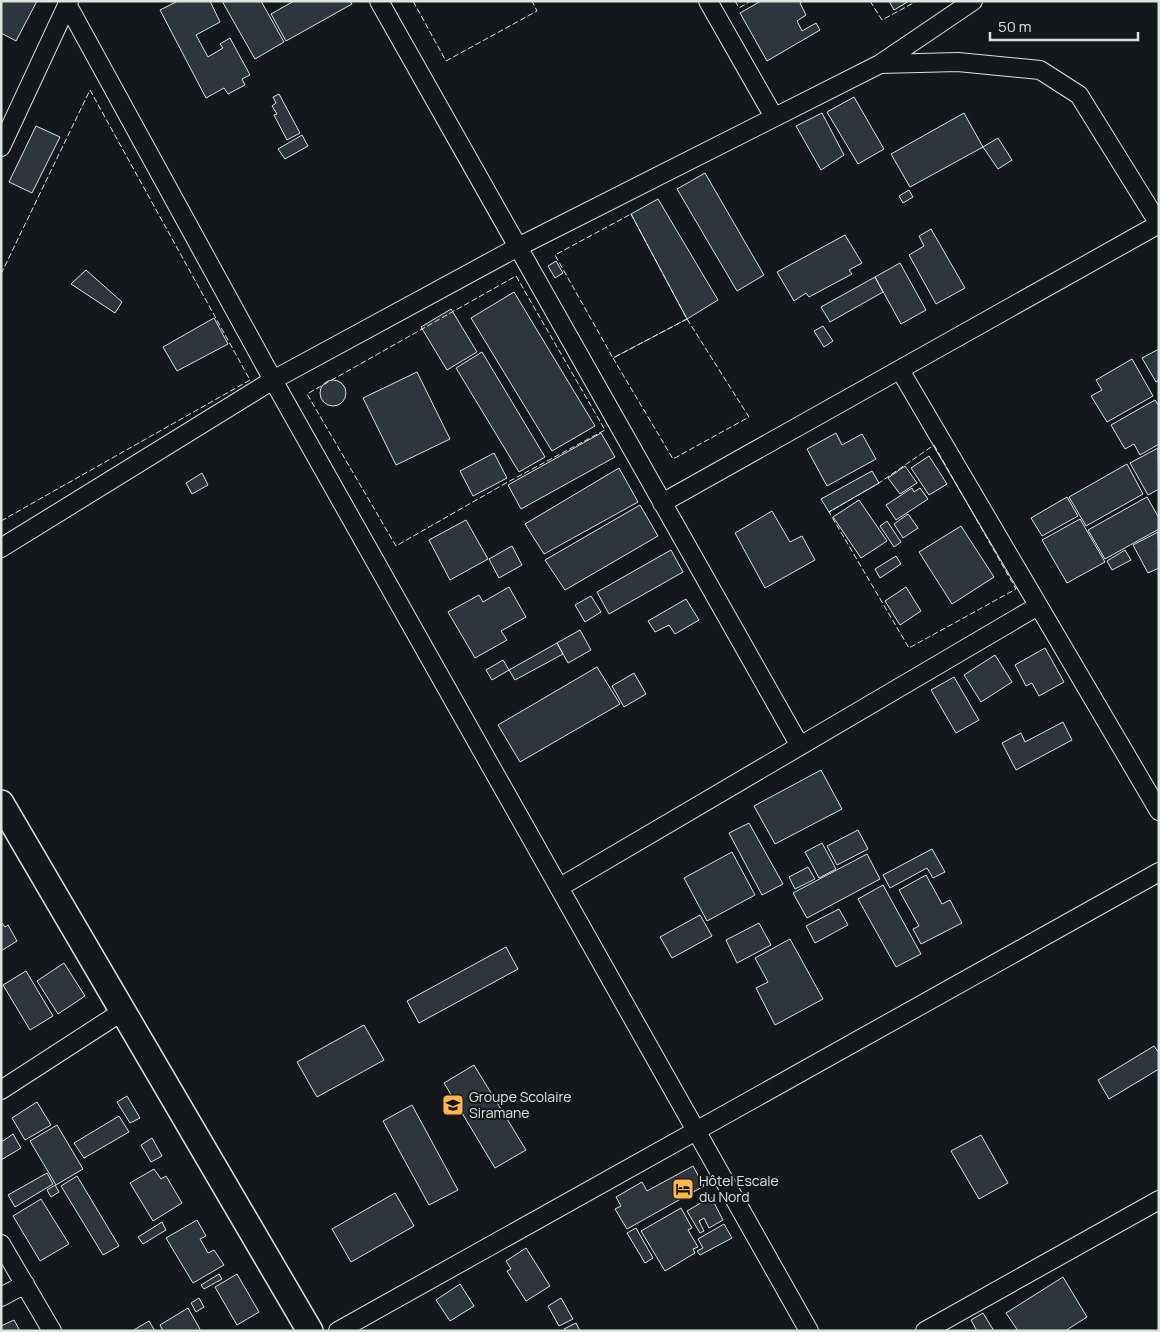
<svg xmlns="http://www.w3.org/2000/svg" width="1160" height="1332" viewBox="0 0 1160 1332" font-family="Manrope,sans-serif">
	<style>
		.building { fill: #2c363c; stroke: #d8e6dc }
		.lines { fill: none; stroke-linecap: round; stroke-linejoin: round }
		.minor-casing { stroke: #d8e6dc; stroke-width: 20 }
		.secondary-casing { stroke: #d8e6dc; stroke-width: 28 }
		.minor { stroke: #14181c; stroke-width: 18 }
		.secondary { stroke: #14181c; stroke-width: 25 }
		.fence { stroke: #d8e6dc; stroke-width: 1; stroke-dasharray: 6 2.5; stroke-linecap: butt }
		.labels { text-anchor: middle; stroke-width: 4; stroke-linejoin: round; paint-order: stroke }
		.poi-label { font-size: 14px; fill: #d8e6dc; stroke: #14181c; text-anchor: start }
	</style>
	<rect width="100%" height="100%" fill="#14181c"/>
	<path class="building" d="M1,1H37L16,41L1,33Z
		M178,1H210L220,22L196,35L208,57L223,48L220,44L230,38L250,75L242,79L245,85L228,94L224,88L206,98L160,10Z
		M222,1H261L284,42L255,59Z
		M294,1H350L352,4L286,41L271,14Z
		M761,1H803L800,3L806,15L797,21L802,31L816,23L820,30L767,61L740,13Z
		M889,1H909L894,10Z
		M279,94L300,133L287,140L274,115L277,114L272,106L276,103L273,97Z
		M854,97L884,149L858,164L827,112Z
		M822,113L844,155L821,170L796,126Z
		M964,113L983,147L910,187L891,154Z
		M36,126L60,137L32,193L9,182Z
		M302,135L308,146L285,159L278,149Z
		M998,138L1012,160L998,169L983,147Z
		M705,173L764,275L737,291L677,189Z
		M909,190L913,197L903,203L899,196Z
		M658,199L718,300L687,319L631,214Z
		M931,229L965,288L936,304L909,255L924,246L919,236Z
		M845,235L862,263L849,270L852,274L809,297L806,293L794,301L777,272Z
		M556,261L563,273L555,278L548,266Z
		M900,263L926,310L901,324L875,277Z
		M86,270L122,302L115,313L71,284Z
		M875,277L883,292L830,322L821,307Z
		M514,292L595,426L552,451L471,318Z
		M451,309L477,352L447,370L421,327Z
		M214,318L228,344L177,371L163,347Z
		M823,326L833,341L824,347L814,331Z
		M1159,349V380L1156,382L1142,358Z
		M482,352L545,457L519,472L456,368Z
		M1132,359L1153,396L1107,422L1091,396L1102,390L1096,380Z
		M417,372L450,439L396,465L363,398Z
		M320 393a13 13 0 1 1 26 0a13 13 0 1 1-26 0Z
		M1155,400L1159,406V444L1140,455L1134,444L1125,449L1111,425Z
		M601,433L615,457L521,509L508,485Z
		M836,433L842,445L862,434L876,459L827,486L807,449Z
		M1158,448L1159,489L1148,495L1130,463Z
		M494,453L507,478L473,496L460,471Z
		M929,456L947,484L929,495L911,468Z
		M1127,464L1143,494L1086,526L1069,497Z
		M905,466L917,483L900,494L888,478Z
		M619,468L638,502L544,554L525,524Z
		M872,471L879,483L829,512L821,499Z
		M202,473L208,485L192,494L186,483Z
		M912,488L914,492L920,488L928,499L896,520L886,505Z
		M1067,497L1078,516L1042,536L1031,518Z
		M1147,497L1159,518V529L1105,559L1088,530Z
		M859,500L887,541L861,558L833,517Z
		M640,505L658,536L565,590L545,560Z
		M772,511L790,542L802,536L815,560L765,588L735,533Z
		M908,514L918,528L903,538L894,524Z
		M1080,519L1105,562L1067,583L1042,540Z
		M466,520L488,559L450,580L429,540Z
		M887,521L901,542L894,547L880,526Z
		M961,526L994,577L952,604L919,552Z
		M1158,532L1159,568L1148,573L1133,545Z
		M512,546L522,565L499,578L489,559Z
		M671,550L683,572L609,614L597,592Z
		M1125,550L1131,560L1112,570L1107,561Z
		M896,556L901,564L880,578L875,569Z
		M509,587L526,617L501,631L507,640L475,658L448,612L479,595L483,602Z
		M906,587L921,611L900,625L885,601Z
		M591,596L601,612L585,622L575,605Z
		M686,599L699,620L675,634L669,625L655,632L648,621Z
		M580,630L591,650L568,663L557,643Z
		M557,643L563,654L515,680L509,670Z
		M1045,648L1064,682L1039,696L1032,683L1026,686L1015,665Z
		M995,655L1012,682L981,702L964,675Z
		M503,660L509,670L492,680L486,670Z
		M597,667L620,704L520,762L498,725Z
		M634,673L646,694L624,707L612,686Z
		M954,677L979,720L956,733L931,690Z
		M1063,722L1072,740L1016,770L1002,743L1021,733L1025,742Z
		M821,770L842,809L775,844L754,806Z
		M749,823L783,884L762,895L729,833Z
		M858,830L868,849L837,865L827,846Z
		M822,843L836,869L819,878L805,852Z
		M932,849L945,872L933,878L927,868L890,888L883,875Z
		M732,852L755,895L707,921L684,878Z
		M867,854L880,879L807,918L793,893Z
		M808,867L815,879L795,889L789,877Z
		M926,875L942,904L950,900L962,923L921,944L913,929L919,926L899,890Z
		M883,885L921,954L896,967L858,899Z
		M839,909L848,925L815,943L806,926Z
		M700,915L712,936L672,958L660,937Z
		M1,922L5,927L8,925L17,941L1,951Z
		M759,923L771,945L737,963L726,940Z
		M790,939L823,999L775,1025L756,988L768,982L755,958Z
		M506,947L518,969L419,1023L407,1001Z
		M64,963L85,996L58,1014L37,981Z
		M26,971L53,1016L30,1030L3,985Z
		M364,1025L384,1060L317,1097L297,1062Z
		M1154,1046L1159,1053V1069L1109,1099L1098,1080Z
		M474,1065L526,1150L495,1168L444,1083Z
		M127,1096L140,1118L130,1123L117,1102Z
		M37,1102L51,1125L25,1140L12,1118Z
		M412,1105L458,1190L429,1205L383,1121Z
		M119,1116L129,1132L84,1158L74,1143Z
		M57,1125L83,1169L56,1185L30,1141Z
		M13,1134L21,1148L1,1160V1138L3,1141Z
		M981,1135L1008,1183L979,1199L951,1151Z
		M152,1138L162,1156L151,1162L141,1145Z
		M693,1166L704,1186L627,1229L615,1209L621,1206L616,1197L642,1182L647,1191Z
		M154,1169L161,1179L166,1176L182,1203L153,1221L130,1183Z
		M47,1173L53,1184L15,1207L8,1195Z
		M77,1176L119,1246L103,1255L61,1186Z
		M55,1185L59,1192L51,1197L47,1190Z
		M395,1193L414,1226L351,1262L332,1229Z
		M711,1197L723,1220L709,1228L704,1218L699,1221L704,1231L700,1233L687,1211Z
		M41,1199L69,1244L40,1261L13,1216Z
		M681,1208L692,1228L688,1230L698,1247L693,1249L695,1253L665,1271L641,1231Z
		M197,1220L206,1236L200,1239L208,1253L214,1250L224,1265L193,1283L166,1238Z
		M162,1222L166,1230L143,1244L138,1237Z
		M724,1224L732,1238L700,1255L697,1251L703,1248L698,1239Z
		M636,1228L653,1258L645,1263L627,1233Z
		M526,1248L550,1286L526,1301L507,1271L511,1269L506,1261Z
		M219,1274L222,1279L204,1289L201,1285Z
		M237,1274L259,1312L237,1325L215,1287Z
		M1063,1277L1087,1317L1065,1331H1018L1006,1313Z
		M460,1284L474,1306L450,1321L436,1300Z
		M199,1298L204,1307L196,1312L191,1303Z
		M561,1298L573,1319L559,1326L548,1306Z
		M188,1308L201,1331H163L160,1325Z
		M983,1313L994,1331H977L971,1320Z
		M14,1320L20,1331H1V1326Z
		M149,1321L155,1331H132Z
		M576,1323L580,1331H565L564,1329Z"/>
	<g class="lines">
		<g class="minor-casing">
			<path id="minor" d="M379,1L800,746
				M708,1L774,117
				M67,4L273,380L809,1331
				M880,64L958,62L1040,70L1079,95L1159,224
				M1,147L69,1
				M900,370L1159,811
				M662,503L1159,224
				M1,548L273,380L518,247L880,64L973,1
				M560,887L1038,606
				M1,1090L123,1011
				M1,1244L52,1331
				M1,1297L25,1284
				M338,1331L1159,872
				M925,1331L1159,1200"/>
		</g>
		<g class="secondary-casing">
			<path id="secondary" d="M1,803L310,1331"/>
		</g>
		<use href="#minor" class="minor"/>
		<use href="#secondary" class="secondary"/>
		<path class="fence" d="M413,1L446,61L537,11L532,1
			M735,1L739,8L751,1
			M870,1L882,20L917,1
			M631,214L687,319L613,358L555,255Z
			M1,274L90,90L250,380L1,521
			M516,276L605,430L506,483L396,546L307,394Z
			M687,319L749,417L673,459L613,358Z
			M934,445L1016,589L909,648L829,512L879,483Z"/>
	</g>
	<defs>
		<g id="school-square" transform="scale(1.125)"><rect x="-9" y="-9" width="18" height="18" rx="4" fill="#ffb74d" stroke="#14181c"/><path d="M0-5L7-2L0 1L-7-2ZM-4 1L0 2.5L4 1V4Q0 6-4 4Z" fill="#111"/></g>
		<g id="hotel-square" transform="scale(1.125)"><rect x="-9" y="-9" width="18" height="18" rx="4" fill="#ffb74d" stroke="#14181c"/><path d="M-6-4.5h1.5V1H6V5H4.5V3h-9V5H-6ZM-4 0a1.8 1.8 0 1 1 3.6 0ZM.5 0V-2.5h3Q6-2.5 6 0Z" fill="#111"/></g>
	</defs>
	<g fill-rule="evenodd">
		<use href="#school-square" x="453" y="1105"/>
		<use href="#hotel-square" x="683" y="1189"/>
	</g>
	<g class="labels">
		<g class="poi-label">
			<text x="469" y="1102">Groupe Scolaire<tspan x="469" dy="16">Siramane</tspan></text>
			<text x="699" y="1186">Hôtel Escale<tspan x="699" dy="16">du Nord</tspan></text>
		</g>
	</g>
	<rect width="1160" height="1332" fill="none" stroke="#d8e6dc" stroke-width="5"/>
	<path d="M990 32v8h148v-8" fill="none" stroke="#d8e6dc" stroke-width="2.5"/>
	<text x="998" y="32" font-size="15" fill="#d8e6dc" stroke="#14181c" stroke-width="4" paint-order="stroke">50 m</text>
</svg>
